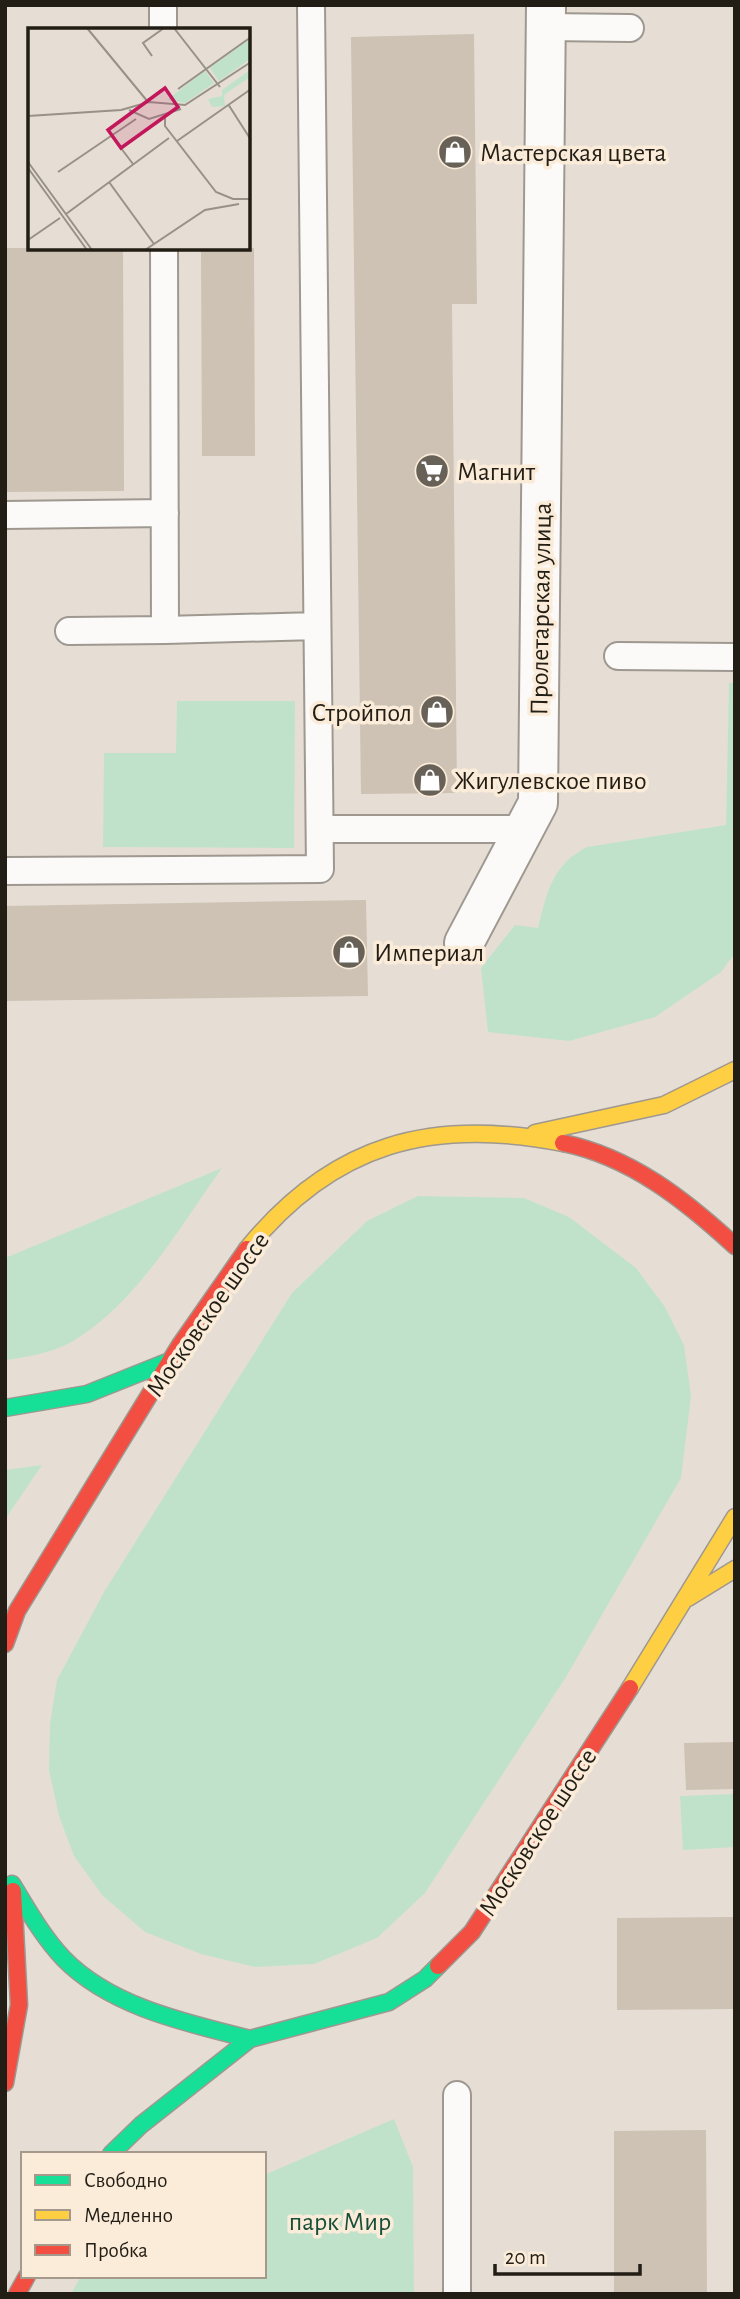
<svg xmlns="http://www.w3.org/2000/svg" width="740" height="2299" viewBox="0 0 740 2299" font-family="'Alegreya Sans',sans-serif">
	<style>
		.green { fill: #c0e2cb }
		.building { fill: #cdc2b3 }
		.lines { fill: none; stroke-linecap: round; stroke-linejoin: round }
		.lane-casing { stroke: #9e9890; stroke-width: 30 }
		.street-casing { stroke: #9e9890; stroke-width: 42 }
		.fast-casing { stroke: #9e9890; stroke-width: 19 }
		.slow-casing { stroke: #9e9890; stroke-width: 19 }
		.jam-casing { stroke: #9e9890; stroke-width: 19 }
		.lane { stroke: #fbfaf9; stroke-width: 26 }
		.street { stroke: #fbfaf9; stroke-width: 38 }
		.fast { stroke: #16e098; stroke-width: 16 }
		.slow { stroke: #ffcf43; stroke-width: 16 }
		.jam { stroke: #f24e42; stroke-width: 16 }
		.labels { text-anchor: middle; stroke-width: 7; stroke-linejoin: round; paint-order: stroke }
		.poi-label { font-size: 26px; fill: #221d15; stroke: #fbecd9; text-anchor: start }
		.street-label { font-size: 26px; fill: #221d15; stroke: #fbecd9 }
		.park-label { font-size: 26px; fill: #184f38; stroke: #fbecd9 }
		.inset-road { fill: none; stroke: #989188; stroke-width: 2 }
		.view { fill: #c2185b; fill-opacity: 0.15; stroke: #c2185b; stroke-width: 3.5 }
		.inset-edge { fill: none; stroke: #221d15; stroke-width: 3.5 }
	</style>
	<rect width="100%" height="100%" fill="#e6ded4"/>
	<path class="green" d="M729,683H735V953L721,972L655,1017L569,1041L488,1032L481,968L515,925L538,928C547,892 552,865 587,847L726,825Z
		M177,701H295L294,848L103,847L104,753H176Z
		M222,1168C181,1225 141,1296 81,1336C60,1351 31,1357 5,1360V1258Z
		M418,1196L524,1198L569,1217L636,1268L665,1307L684,1345L691,1396L681,1478L566,1677L425,1893L377,1938L314,1964L255,1967L201,1954L145,1932L103,1896L74,1856L59,1816L49,1770L50,1724L57,1680L104,1592L292,1293L367,1221Z
		M42,1465L10,1512L5,1520V1470Z
		M735,1794V1847L683,1850L680,1796Z
		M394,2119L413,2167L414,2294H71L81,2276H264V2175Z"/>
	<path class="building" d="M474,34L477,304H452L457,793L361,794L351,37Z
		M5,248H123L124,491L5,492Z
		M201,248H254L255,456H202Z
		M366,900L368,996L5,1001V906Z
		M735,1742V1789L686,1790L684,1743Z
		M735,1917V2009L617,2010V1918Z
		M706,2130L707,2294H614V2131Z"/>
	<g class="lines">
		<g class="lane-casing">
			<path id="lane" d="M163,5V30
				M545,27L630,28
				M164,248L165,630L317,626
				M5,515L165,513
				M69,631L165,630
				M618,656L735,657
				M320,829H527
				M5,871L320,869L311,5
				M457,2095V2294"/>
		</g>
		<g class="street-casing">
			<path id="street" d="M464,943L538,803L546,5"/>
		</g>
		<g class="fast-casing">
			<path id="fast" d="M5,1408L87,1394L172,1360
				M12,1884C28,1910 43,1937 64,1959C111,2007 187,2023 250,2039
				M111,2154L141,2125L250,2039L389,2002L425,1979L438,1966"/>
		</g>
		<g class="slow-casing">
			<path id="slow" d="M535,1133L664,1105L735,1070
				M247,1249C333,1143 432,1117 563,1143
				M688,1598L735,1569
				M630,1688L735,1517"/>
		</g>
		<g class="jam-casing">
			<path id="jam" d="M563,1143C631,1157 685,1200 735,1246
				M5,1644L17,1611L180,1345L247,1249
				M438,1966L472,1932L630,1688
				M5,2083L19,2005L13,1891
				M17,2294L27,2276"/>
		</g>
		<use href="#lane" class="lane"/>
		<use href="#street" class="street"/>
		<use href="#fast" class="fast"/>
		<use href="#slow" class="slow"/>
		<use href="#jam" class="jam"/>
	</g>
	<defs>
		<g id="shop-disc" transform="scale(1.75)"><circle r="9.5" fill="#676158" stroke="#fbecd9"/><path d="M-5-2.5h2.3a2.7 3.5 0 0 1 5.4 0H5L5.5 6h-11ZM-1.5-2.5h3a1.5 2.3 0 0 0-3 0Z" fill="#fff"/></g>
		<g id="supermarket-disc" transform="scale(1.75)"><circle r="9.5" fill="#676158" stroke="#fbecd9"/><path d="M-6-5.5h2.5l.6 2H6L4.5 2H-2.5L-4.4-4H-6ZM-1.5 3.2a1.3 1.3 0 1 0 .1 0ZM3 3.2a1.3 1.3 0 1 0 .1 0Z" fill="#fff"/></g>
	</defs>
	<g fill-rule="evenodd">
		<use href="#shop-disc" x="455" y="152"/>
		<use href="#supermarket-disc" x="432" y="471"/>
		<use href="#shop-disc" x="437" y="712"/>
		<use href="#shop-disc" x="430" y="780"/>
		<use href="#shop-disc" x="349" y="952"/>
	</g>
	<g class="labels">
		<g class="poi-label">
			<text x="480" y="161">Мастерская цвета</text>
			<text x="457" y="480">Магнит</text>
			<text x="412" y="721" text-anchor="end">Стройпол</text>
			<text x="454" y="789">Жигулевское пиво</text>
			<text x="374" y="961">Империал</text>
		</g>
		<g class="street-label">
			<text transform="translate(540 609) rotate(-89)" y="9">Пролетарская улица</text>
			<text transform="translate(207 1314) rotate(-55)" y="9">Московское шоссе</text>
			<text transform="translate(537 1832) rotate(-57)" y="9">Московское шоссе</text>
		</g>
		<g class="park-label">
			<text x="340" y="2230">парк Мир</text>
		</g>
	</g>
	<g transform="translate(28 28)">
		<rect width="222" height="222" fill="#e6ded4"/>
		<path d="M222,11V31L191,53L182,40ZM222,42V49L196,67L197,78L184,79L180,71L194,68V62ZM177,43L186,55L157,75L139,72Z" fill="#c0e2cb"/>
		<path class="inset-road" d="M59,0L120,74M146,0L192,59M124,28L115,15L136,0M150,61L223,9M200,76L223,112M101,82L121,91L153,81M0,88L93,82L121,74L157,77L223,34M137,89V98L188,164L205,171H223M83,107L105,136M149,113L223,61M0,134L64,222M0,140L59,222M30,144L108,91M81,154L126,216M38,186L141,110M0,212L32,190M117,222L177,182L211,176"/>
		<path class="view" d="M137,60L150,79L93,120L80,102Z"/>
		<rect width="222" height="222" class="inset-edge"/>
	</g>
	<rect width="740" height="2299" fill="none" stroke="#221d15" stroke-width="14"/>
	<rect x="21" y="2152" width="245" height="126" fill="#fbecd9" stroke="#a4998b" stroke-width="2"/>
	<rect x="35" y="2175" width="35" height="10" fill="#16e098" stroke="#a4998b" stroke-width="2"/>
	<text x="84" y="2187" font-size="21" fill="#221d15">Свободно</text>
	<rect x="35" y="2210" width="35" height="10" fill="#ffcf43" stroke="#a4998b" stroke-width="2"/>
	<text x="84" y="2222" font-size="21" fill="#221d15">Медленно</text>
	<rect x="35" y="2245" width="35" height="10" fill="#f24e42" stroke="#a4998b" stroke-width="2"/>
	<text x="84" y="2257" font-size="21" fill="#221d15">Пробка</text>
	<path d="M495 2264v10h145v-10" fill="none" stroke="#221d15" stroke-width="3.5"/>
	<text x="505" y="2264" font-size="21" fill="#221d15" stroke="#fbecd9" stroke-width="5" paint-order="stroke">20 m</text>
</svg>
